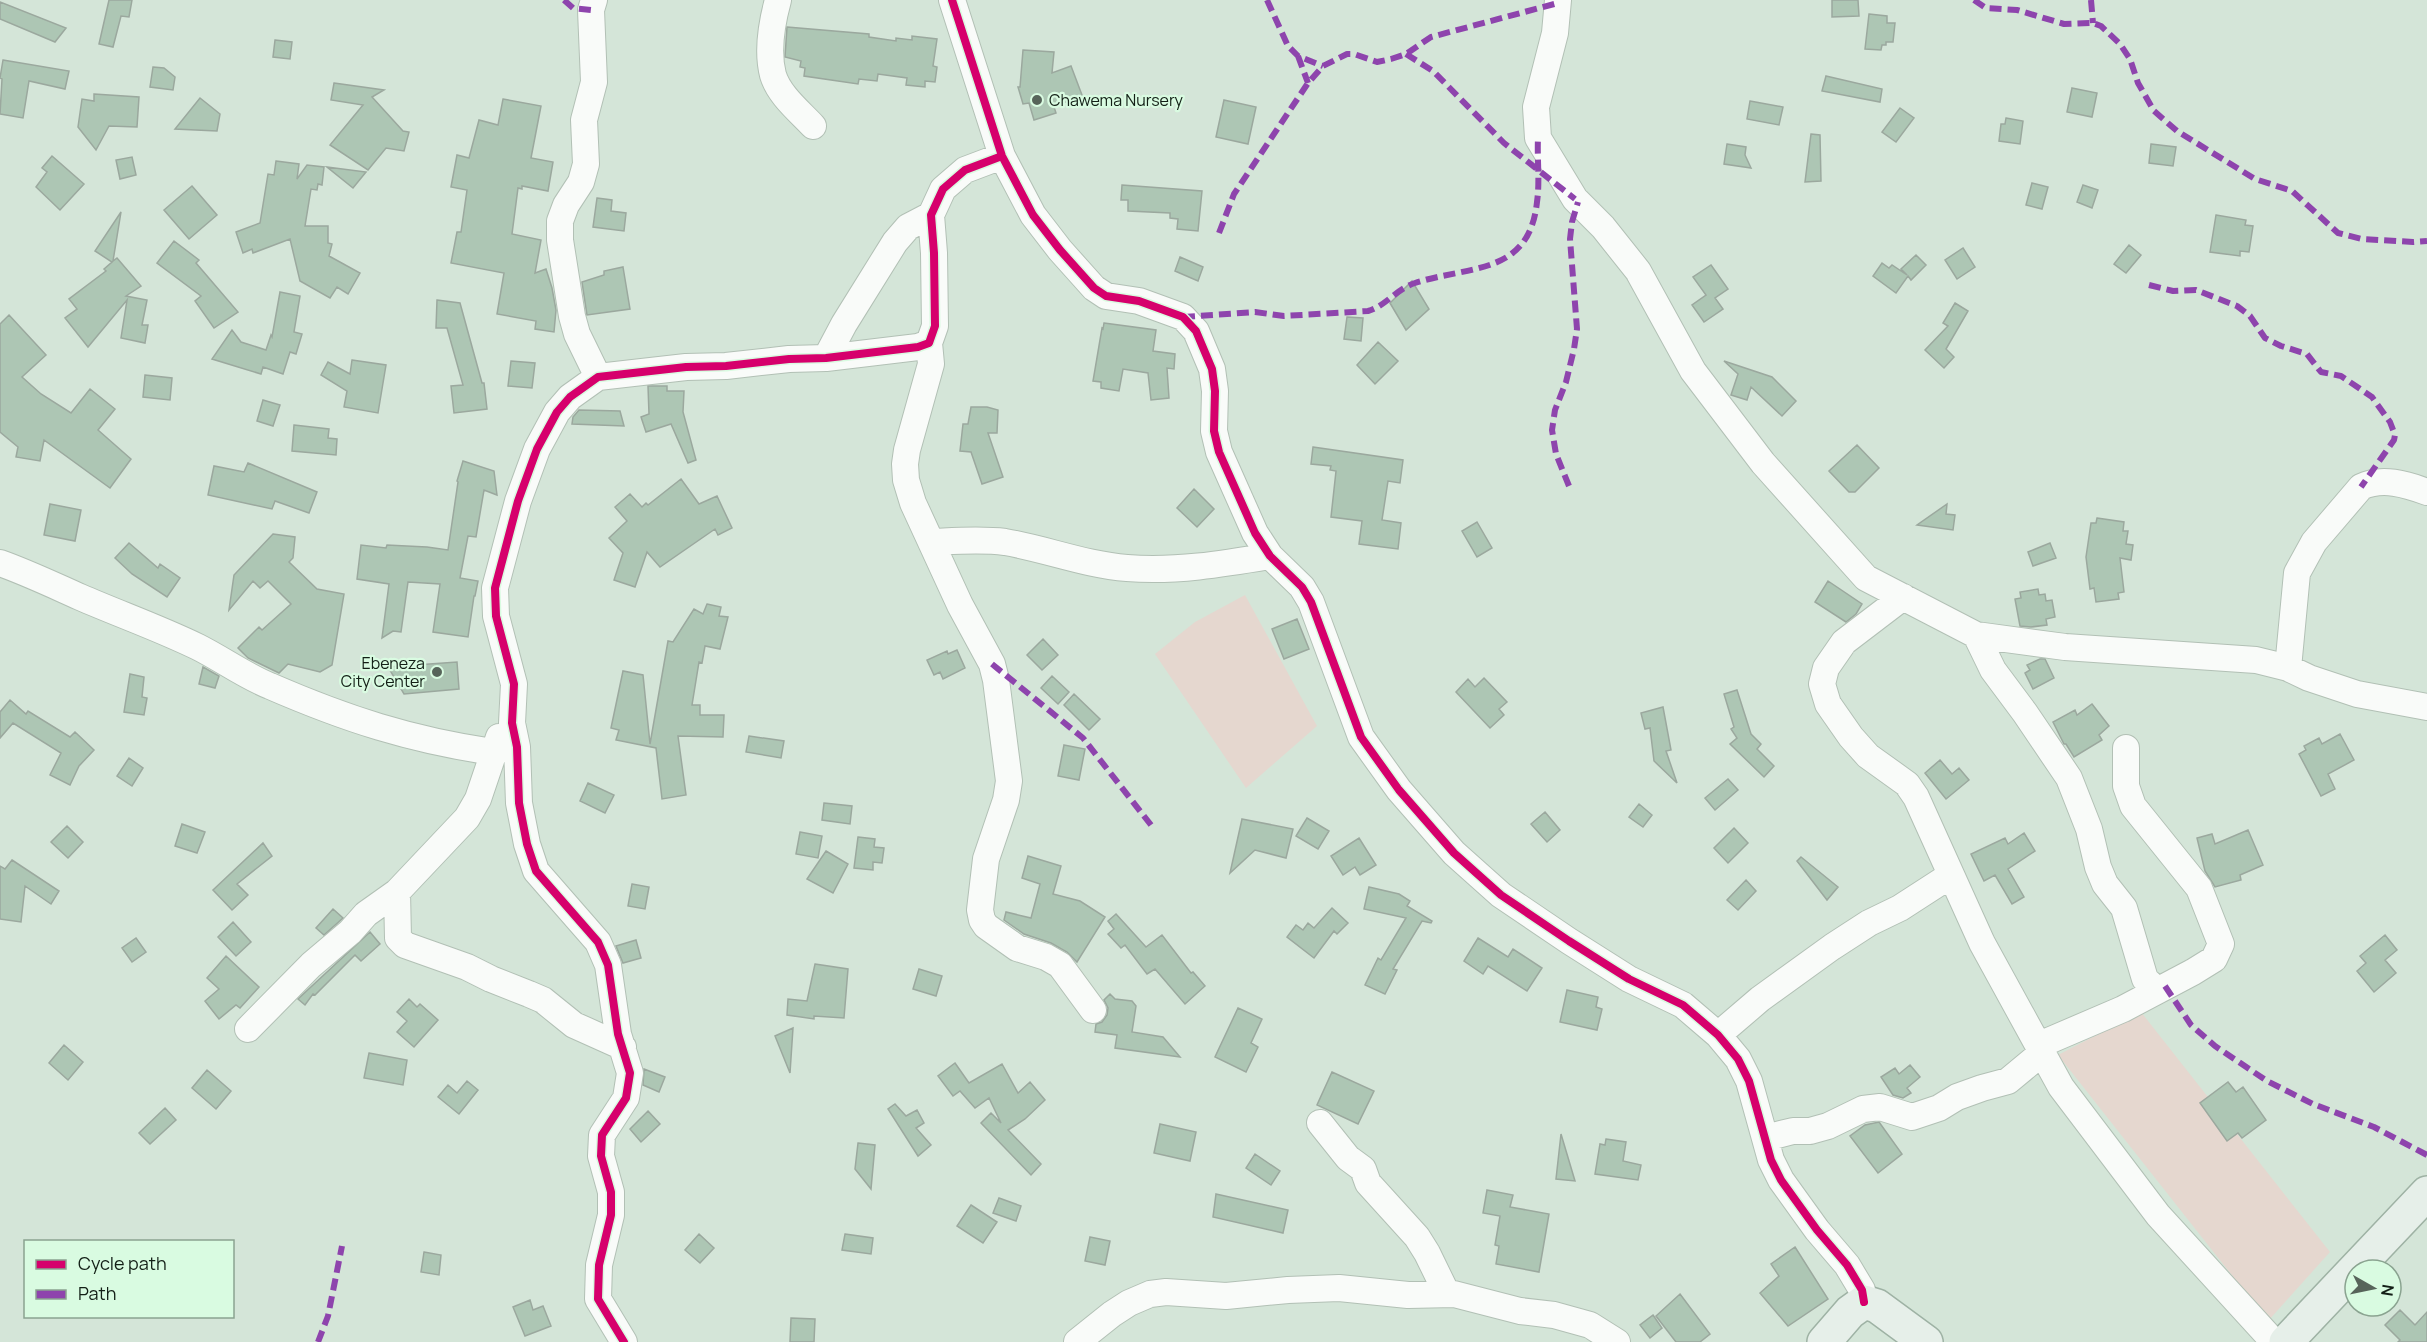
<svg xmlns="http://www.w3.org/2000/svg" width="2427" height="1342" viewBox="0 0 2427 1342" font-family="Manrope,sans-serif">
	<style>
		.green { fill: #e5d7cf }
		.building { fill: #adc6b4; stroke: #9ba89e; stroke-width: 1.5 }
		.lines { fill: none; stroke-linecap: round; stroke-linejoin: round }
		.minor-casing { stroke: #b2c0b5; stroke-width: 28 }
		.major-casing { stroke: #9eb2a4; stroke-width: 36 }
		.minor { stroke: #f9fbf9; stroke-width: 26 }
		.major { stroke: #e6efe9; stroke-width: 33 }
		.quiet { stroke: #8e44ad; stroke-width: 6; stroke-dasharray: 12 6; stroke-linecap: butt }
		.cycleway-casing { stroke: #d9fbe1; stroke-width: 11 }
		.cycleway { stroke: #d6006c; stroke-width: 8 }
		.poi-dot { fill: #57645a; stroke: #d9fbe1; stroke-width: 2 }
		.labels { text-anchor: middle; stroke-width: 4.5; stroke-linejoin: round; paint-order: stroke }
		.poi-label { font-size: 16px; fill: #131f16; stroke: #d9fbe1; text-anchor: start }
	</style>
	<rect width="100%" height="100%" fill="#d4e5d8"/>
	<path class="green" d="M1245,595L1317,726L1246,788L1155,654L1195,622Z
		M2141,1012L2330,1252L2268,1321L2058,1055Z"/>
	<path class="building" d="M109,0H132L129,17L121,16L113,47L99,44Z
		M1832,0H1858L1859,16L1832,17Z
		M0,2L66,28L55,42L0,19Z
		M1869,14L1887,16V23H1895L1893,42H1886V45H1882L1881,50L1865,49Z
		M787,27L869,34V37L896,41V38L912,40V36L937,39L933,66L937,67L935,82L925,81V87L906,85L907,78L878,74L877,81L859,79L858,84L804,76L805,68L800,67L801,61L785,57Z
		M275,40L292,42L290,59L273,57Z
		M1023,50L1054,52L1052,73L1071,66L1082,95L1054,107L1056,113L1034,120L1029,103L1023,104L1018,87H1020Z
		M3,60L69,71L65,89L29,81L23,118L0,114L2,79L0,78Z
		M153,67L164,68L175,77L173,90L150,87Z
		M1826,76L1882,89L1880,102L1822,91Z
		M334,83L384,90L372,97L403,131L409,132L404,151L386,148L368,170L330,145L363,105L331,100Z
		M2072,88L2097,93L2092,117L2067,112Z
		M94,94L139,97L137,127L109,126L96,150L78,127L82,99L94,101Z
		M200,98L220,114L217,131L175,129Z
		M503,99L541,106L531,158L553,162L548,191L522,186V189L518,188L512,234L541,240L535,273L546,269L552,288L556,310L554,332L535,329L536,321L497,314L504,273L451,263L457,232H461L467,190L451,187L457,155L469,158L479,120L498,125Z
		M1224,100L1256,107L1248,144L1216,137Z
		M1750,101L1783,107L1779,125L1747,119Z
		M1900,108L1914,118L1896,142L1882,132Z
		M2006,118L2023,121L2020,144L1999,141L2001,124H2005Z
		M1811,134L1820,135L1821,181L1805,182Z
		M1727,144L1746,147L1745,155L1751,168L1724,164Z
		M2151,144L2176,147L2173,166L2149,163Z
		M52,156L84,184L60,210L36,187L47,172L42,168Z
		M132,157L136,175L120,179L116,160Z
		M276,161L299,164L297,179L307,165L324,167L322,185L318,184L317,190L311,189L305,226H328V243L332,244L329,256L360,273L348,294L337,287L330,298L300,281L290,239L253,253L252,249L243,253L236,232L260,223L268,174L274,175Z
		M327,167L366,172L353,188Z
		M2032,183L2048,187L2042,209L2026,205Z
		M1122,185L1202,191L1198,231L1177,229L1178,219L1170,218V213L1128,211V200H1121Z
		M2083,185L2098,190L2092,208L2077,202Z
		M192,186L217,215L189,239L164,210Z
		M597,198L612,200L611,211L626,213L624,231L593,227Z
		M121,212L113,261L117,258L141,286L126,296L147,300L142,325H148L145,343L121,338L127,300L88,347L65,318L77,309L69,299L106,271L104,269L112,262L95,251Z
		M2216,215L2246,220L2245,225L2253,226L2249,252L2240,251V256L2210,252Z
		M174,241L199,260L196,263L238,312L214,328L195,301L201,296L157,263Z
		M2129,245L2141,255L2126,273L2114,264Z
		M1963,248L1975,267L1957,279L1945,260Z
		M1916,255L1926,265L1911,280L1908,276L1896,293L1873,276L1882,263L1889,268L1892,265L1907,275L1901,269Z
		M1180,257L1203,267L1198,281L1175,271Z
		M1711,265L1728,289L1715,298L1723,309L1704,322L1692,305L1706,295L1693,277Z
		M623,267L630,309L587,315L582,282L604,275V271Z
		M1412,281L1429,309L1406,330L1390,303Z
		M280,292L300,296L294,332L302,334L296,354L290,352L283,374L263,367L261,374L212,359L232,330L241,342L266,350L271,335L272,337Z
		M437,300L460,303L482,383H484L487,409L454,413L451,386L463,385L447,328H436Z
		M1955,303L1968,311L1946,349L1954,357L1944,368L1925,350L1948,326L1943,323Z
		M9,315L46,355L22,377L41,394L71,413L90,389L115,409L98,430L131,459L110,488L44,440L40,461L16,457L18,447L0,432V324Z
		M1347,317L1363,318L1361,341L1344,339Z
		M1104,323L1156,330L1153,351L1175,354L1174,369L1167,368L1169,398L1151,400L1148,373L1123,369L1119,391L1101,388V382L1093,381L1102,328L1103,329Z
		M1378,342L1398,361L1375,384L1357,365Z
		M352,360L386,365L378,413L344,407L347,391L321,375L328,362L350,374Z
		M511,361L535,363L532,388L508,386Z
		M1724,361L1772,377L1796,401L1782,416L1751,387L1747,400L1731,395L1738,374Z
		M145,375L172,378L170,400L143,397Z
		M648,386H667V391H684L683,412L696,460L688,463L671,424L646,432L641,417L649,414Z
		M263,400L280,405L273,426L257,421Z
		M971,407H987L998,410L997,433H988L1003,477L982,484L971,452L960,451L963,424H968Z
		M579,410L620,411L624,426L572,424L573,417Z
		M294,425L329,429L328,438L337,439L336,455L292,451Z
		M1857,445L1879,468L1855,492H1849L1829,471Z
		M1313,447L1403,460L1400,483L1388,481L1382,520L1401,523L1398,549L1359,544L1362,521L1331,517L1336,471L1330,470L1331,466L1311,464Z
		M463,461L494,471L497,495L484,490L476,537L468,536L460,578L478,581L475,596H474L468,637L433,632L440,584L408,582L401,632L393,631L382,638L389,584L357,579L361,545L386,548L387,545L427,547L448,550L458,482L457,481Z
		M248,463L317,492L309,513L275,501L272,509L208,495L214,466L244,472Z
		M681,479L699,504L717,496L732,528L718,535L715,529L660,567L647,552L635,587L614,580L623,553L609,538L627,521L615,507L630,494L642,507L646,503L648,505Z
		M1194,489L1214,509L1197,527L1177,508Z
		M50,504L81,510L75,541L44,535Z
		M1947,504L1946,514L1955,515L1953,530L1917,525Z
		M2097,518L2124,522L2123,531H2128L2126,544L2133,545L2131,560L2120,558L2124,592L2118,593L2119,599L2096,602L2094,588L2090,589L2086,557L2091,523H2096Z
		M1477,522L1492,548L1477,557L1462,531Z
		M273,534L295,537L293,558L289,562L317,589L344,594L332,665L320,672L288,664L279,673L248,658L238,648L259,627L262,630L291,604L268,581L260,588L253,581L229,610L234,575Z
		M129,543L158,568L160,564L180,578L167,597L132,574L115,558Z
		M2050,543L2056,558L2033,566L2028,552Z
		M1828,581L1862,604L1856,614L1846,622L1815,602Z
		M2038,589L2039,595L2045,594L2046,601L2052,600L2055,617L2046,619L2047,625L2031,627L2020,626L2015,599L2021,598L2020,592Z
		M707,604L721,607L719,616L728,617L720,649L705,646L702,663L699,662L692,705H700V715H724L723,737L678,736L686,795L662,799L656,748L616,740L619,730L611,728L623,671L643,675L650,744L668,641L673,642L694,609L703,614Z
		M1297,619L1309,649L1284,659L1272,629Z
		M1043,639L1058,655L1042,670L1027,655Z
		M957,650L965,668L943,679L940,672L934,675L927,660L947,651L948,654Z
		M2040,659H2045L2054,678L2033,689L2025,673L2030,670L2027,665Z
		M457,662L459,689L404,694L388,667Z
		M203,667L219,676L215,688L199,684Z
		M130,674L144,677L142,697L147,698L144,715L124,712Z
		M1052,676L1069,692L1058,704L1041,688Z
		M1484,678L1507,702L1499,709L1504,715L1490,728L1456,692L1468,679L1475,687Z
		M1737,690L1751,734L1761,744L1757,749L1774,766L1764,777L1730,744L1737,738L1731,729L1734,727L1724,694Z
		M1074,694L1100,719L1089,730L1064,705Z
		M10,700L26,714L28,711L70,737L75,732L94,750L79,766L70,785L50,775L61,753L13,723L0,738V712Z
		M2092,704L2109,726L2099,735L2102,740L2074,757L2066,744H2064L2053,722L2075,710L2077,715Z
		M1663,707L1671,750L1666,751L1677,783L1654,761L1650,728L1645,729L1641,713Z
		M2340,734L2354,760L2328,774L2335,789L2321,796L2299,754L2306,750L2304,746L2319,738L2322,744Z
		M749,736L784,741L781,758L746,752Z
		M1064,745L1085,749L1079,780L1058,776Z
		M129,758L143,768L132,786L117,776Z
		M1940,760L1952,774L1959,768L1969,780L1946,799L1925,773Z
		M1728,779L1738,790L1715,810L1705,798Z
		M588,783L614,795L605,813L580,801Z
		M824,803L852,806L850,824L822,820Z
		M1639,804L1652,815L1643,827L1629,817Z
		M1545,812L1560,830L1547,842L1531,824Z
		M1307,818L1329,831L1318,849L1296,836Z
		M1242,819L1293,829L1286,858L1255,850L1230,873Z
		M182,824L205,832L197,853L175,846Z
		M67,826L83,842L68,858L51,842Z
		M1734,828L1748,843L1728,863L1714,848Z
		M2248,830L2263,865L2240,875L2241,880L2215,887L2205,871L2197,838L2212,834L2215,844Z
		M800,832L822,836L818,858L796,854Z
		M2024,833L2035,851L2008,869L2024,897L2012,904L1995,875L1984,881L1971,854L2005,838L2008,844Z
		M858,837L875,839L874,847L884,848L882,863L873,862V870L854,868Z
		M1359,838L1376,865L1360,875L1355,867L1343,875L1331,856Z
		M263,843L272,856L237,884L248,895L232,910L213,890Z
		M826,851L848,864L833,893L807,879Z
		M1028,856L1061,866L1053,894L1080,901L1105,917L1077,962L1067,952L1051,943L1024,934L1004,920L1006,912L1031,918L1040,884L1022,878Z
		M1801,857L1838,887L1827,900L1797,861Z
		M12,860L59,891L51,904L25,886L21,922L0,919V866L5,869Z
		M1746,880L1756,891L1738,910L1727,900Z
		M632,884L649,887L645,909L628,906Z
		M1369,887L1399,894L1410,901L1407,906L1432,921L1431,923L1422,921L1393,969L1397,970L1385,994L1365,985L1378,958L1381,960L1406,918L1364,909Z
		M1332,908L1348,923L1337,934L1334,931L1314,958L1287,937L1296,925L1303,930L1308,923L1314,928Z
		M333,909L343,918L324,935L316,928Z
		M1116,914L1146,947L1162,935L1191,973L1193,972L1205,986L1185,1004L1155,969L1147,974L1125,945L1121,948L1108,934L1114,929L1108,921Z
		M233,922L251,942L236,956L218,937Z
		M370,932L380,944L361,961L355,955L315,995L313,994L305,1005L298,999Z
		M2385,935L2397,950L2385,960L2396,973L2374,992L2357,971L2366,963L2360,956Z
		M136,938L146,952L132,962L122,948Z
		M1478,938L1508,957L1513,949L1542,968L1527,991L1488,966L1483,974L1464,961Z
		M636,940L641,958L623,963L616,946Z
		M226,956L259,987L240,1008L236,1005L219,1019L205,1001L219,989L207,978Z
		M815,964L848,969L844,1018L814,1016V1019L787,1015L788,999L807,1001Z
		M919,969L942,976L936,996L913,989Z
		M1567,990L1598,997L1596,1007L1602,1009L1597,1030L1560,1022Z
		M1110,994L1115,999L1132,1001L1136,1006L1132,1032L1163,1037L1180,1057L1115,1048L1117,1035L1095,1032L1096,1024L1102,1022L1107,1015L1108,1008L1104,1000Z
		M409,999L417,1007L420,1004L438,1020L414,1047L397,1032L407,1021L397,1012Z
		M1238,1008L1262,1019L1251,1043L1258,1047L1246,1072L1215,1057Z
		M793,1028L790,1073L775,1036Z
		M64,1045L83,1062L68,1080L49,1063Z
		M369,1053L407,1060L403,1085L364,1078Z
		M955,1063L969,1083L1002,1064L1018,1093L1030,1082L1045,1100L1025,1119L1008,1130L1041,1164L1031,1175L981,1123L991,1113L1001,1123L989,1098L975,1108L960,1091L953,1096L938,1076Z
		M1910,1065L1920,1077L1907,1088L1911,1093L1903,1098L1893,1095L1881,1077L1895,1068L1899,1074Z
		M644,1069L665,1077L659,1092L643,1085Z
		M207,1070L231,1091L216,1109L192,1088Z
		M1332,1072L1374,1091L1358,1124L1317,1105Z
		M467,1081L478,1090L459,1114L438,1097L448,1085L457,1093Z
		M2228,1082L2236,1092L2243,1087L2266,1120L2242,1138L2238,1133L2227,1141L2200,1103Z
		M895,1104L906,1116L917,1110L924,1123L916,1128L931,1145L918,1156L888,1109Z
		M165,1108L176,1120L150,1144L139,1133Z
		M648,1111L660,1124L641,1142L630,1129Z
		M1879,1122L1902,1154L1878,1173L1850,1136L1865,1125Z
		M1160,1124L1196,1132L1190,1161L1154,1153Z
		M1561,1134L1575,1181L1556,1179Z
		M1606,1139L1626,1142L1623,1161L1641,1165L1638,1180L1595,1174L1600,1144L1605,1145Z
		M858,1143L875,1145L871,1189L855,1169Z
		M1255,1154L1280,1171L1271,1185L1246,1168Z
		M1487,1190L1513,1195L1510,1207L1549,1214L1539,1272L1496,1264L1499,1246L1495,1245L1500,1216L1483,1213Z
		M1216,1194L1288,1210L1283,1233L1213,1217Z
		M999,1198L1021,1206L1016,1221L993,1213Z
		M971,1205L997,1222L983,1243L957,1226Z
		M699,1234L714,1248L700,1263L685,1250Z
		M845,1234L873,1238L871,1254L842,1250Z
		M1090,1237L1110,1241L1105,1265L1085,1261Z
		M1795,1247L1828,1299L1788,1326L1760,1293L1779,1276L1771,1264Z
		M424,1252L441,1255L439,1275L421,1272Z
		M1680,1294L1710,1334L1700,1342H1676L1656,1316Z
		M530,1300L533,1310L543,1306L551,1326L525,1336L513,1307Z
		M2400,1310L2415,1325L2427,1312V1342H2398L2400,1340L2385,1325Z
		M1653,1315L1662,1328L1650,1338L1640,1325Z
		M791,1318L815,1319L814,1342H790Z"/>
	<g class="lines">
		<g class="minor-casing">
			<path id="minor" d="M594,0L591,10L594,82L584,120L586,164L581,182L566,205L560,221V240L572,316L577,334L598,377
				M778,0C772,22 767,52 773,75C779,95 799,111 813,126
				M952,0L1002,156L1033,215L1060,250L1094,288L1106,296L1139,301L1183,317L1196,331L1212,369L1215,391L1214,431L1219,452L1255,533L1270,556L1302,587L1311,602L1361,737L1399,790L1454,853L1501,895L1569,941L1629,979L1683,1005L1718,1035L1738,1059L1749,1081L1771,1160L1781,1180L1817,1230L1847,1265L1862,1290L1864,1302
				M1558,0L1555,33L1536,107L1538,138L1575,199L1603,227L1638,271L1693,371L1763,463L1866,578L1976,635L2065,647L2256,660L2288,668L2309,678L2357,694L2427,707
				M929,343L931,364L907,450L905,464L906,480L913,503L960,605L992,664L996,680L1009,781L1006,800L986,859L980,910L982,920L986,926L1017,948L1046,957L1060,965L1093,1010
				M826,358L844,324L895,242L908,227L931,215
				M932,542C956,541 981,539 1005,542C1046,549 1086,565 1127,568C1174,572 1223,564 1270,556
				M0,563C28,573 53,585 80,597C119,614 159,628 198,647C222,659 245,676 270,686C346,719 411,740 493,752
				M1903,597L1844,642L1826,668L1822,684L1828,704L1851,737L1868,756L1907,784L1916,797L1982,943L2061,1087L2158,1215L2274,1342
				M1976,635L1993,670L2025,713L2069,778L2089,829L2098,867L2105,884L2124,908L2145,979L2157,990
				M2288,668L2297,573L2314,542L2361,487C2382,477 2406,484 2427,492
				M397,892L398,938L405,945L467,967L491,979L529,994L543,1000L574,1025L623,1047
				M248,1029L311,965L350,932L366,914L397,892L467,818L478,799L499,737
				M1718,1035L1760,999L1832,947L1869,923L1900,908L1951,875
				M2039,1045L2123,1009L2193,972L2214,959L2221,944L2199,888L2133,806L2126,786V748
				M1320,1123L1348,1158L1363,1169L1368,1183L1417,1237L1427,1253L1447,1294
				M1765,1138L1793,1131H1810L1828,1126L1863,1109L1880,1107L1912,1117L1939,1108L1957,1097L1982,1088L2008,1081L2043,1052
				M624,1342L598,1299L599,1265L611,1215V1192L601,1156L602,1135L626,1098L630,1073L618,1034L608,965L598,942L536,871L527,844L519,803L517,747L512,723L514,684L496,616L495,588L518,501L537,449L557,412L570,397L598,377L686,367L726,366L789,359L826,358L918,347L929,343L935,326L934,253L931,215L943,189L965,170L1002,156
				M1077,1342L1112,1314L1129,1303L1150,1294L1166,1292L1226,1296L1288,1290L1339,1288L1408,1295L1454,1294L1520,1311L1554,1315L1590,1325L1617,1342"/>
		</g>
		<g class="major-casing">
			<path id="major" d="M1824,1342L1850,1312L1864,1302L1877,1306L1926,1342
				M2286,1342L2427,1193"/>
		</g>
		<use href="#minor" class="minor"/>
		<use href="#major" class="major"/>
		<path class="quiet" d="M564,0L573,8L591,10
			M1267,0L1288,46L1298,56L1323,66
			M1974,0L1986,8L2017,10L2064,24L2093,23L2101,26L2120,44L2130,59L2138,83L2154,111L2177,131L2255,179L2292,191L2338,233L2362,239L2413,242L2427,241
			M2091,0L2093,23
			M1406,54L1433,71L1504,143L1575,199
			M1298,56L1308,83
			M1219,233L1234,194L1308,83L1323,66L1347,54H1354L1377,62L1391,59L1406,54L1431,37L1558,3
			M2149,285L2173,291L2196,290L2237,306L2250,316L2265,338L2281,346L2307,354L2321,372L2341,376L2372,397L2390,422L2395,435L2394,440L2361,487
			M1183,317L1255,312L1284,316L1368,311C1386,306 1396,289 1415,283C1470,265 1529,276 1537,202C1540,181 1537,159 1538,138
			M1569,486L1556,454L1552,430L1555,410L1566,382L1574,349L1577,329L1570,239L1572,222L1578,202
			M992,664L1083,738L1151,825
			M2165,986L2191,1025L2215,1046L2267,1081L2313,1104L2374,1127L2427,1155
			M318,1342L328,1316L342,1246"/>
		<g class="cycleway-casing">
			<path id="cycleway" d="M952,0L1002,156L1033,215L1060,250L1094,288L1106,296L1139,301L1183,317L1196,331L1212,369L1215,391L1214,431L1219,452L1255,533L1270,556L1302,587L1311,602L1361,737L1399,790L1454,853L1501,895L1569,941L1629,979L1683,1005L1718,1035L1738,1059L1749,1081L1771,1160L1781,1180L1817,1230L1847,1265L1862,1290L1864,1302
				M624,1342L598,1299L599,1265L611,1215V1192L601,1156L602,1135L626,1098L630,1073L618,1034L608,965L598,942L536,871L527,844L519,803L517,747L512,723L514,684L496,616L495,588L518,501L537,449L557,412L570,397L598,377L686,367L726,366L789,359L826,358L918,347L929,343L935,326L934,253L931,215L943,189L965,170L1002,156"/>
		</g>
		<use href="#cycleway" class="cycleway"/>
	</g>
	<g class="poi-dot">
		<circle cx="1037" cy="100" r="6"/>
		<circle cx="437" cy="672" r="6"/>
	</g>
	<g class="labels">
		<g class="poi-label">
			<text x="1049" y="106">Chawema Nursery</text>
			<text x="425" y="669" text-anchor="end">Ebeneza<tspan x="425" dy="18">City Center</tspan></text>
		</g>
	</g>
	<rect x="24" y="1240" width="210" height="78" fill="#d9fbe1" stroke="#8aa390" stroke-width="1.5"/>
	<rect x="36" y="1260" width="30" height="9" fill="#d6006c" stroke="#8aa390" stroke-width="1.5"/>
	<text x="78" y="1270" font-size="18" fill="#131f16">Cycle path</text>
	<rect x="36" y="1290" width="30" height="9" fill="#8e44ad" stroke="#8aa390" stroke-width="1.5"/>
	<text x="78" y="1300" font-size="18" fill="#131f16">Path</text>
	<g transform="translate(2373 1288) rotate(99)"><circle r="28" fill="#d9fbe1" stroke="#8aa390" stroke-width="1.5"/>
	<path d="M0-4.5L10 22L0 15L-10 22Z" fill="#57645a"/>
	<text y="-9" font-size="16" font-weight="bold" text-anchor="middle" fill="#131f16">N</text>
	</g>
</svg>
